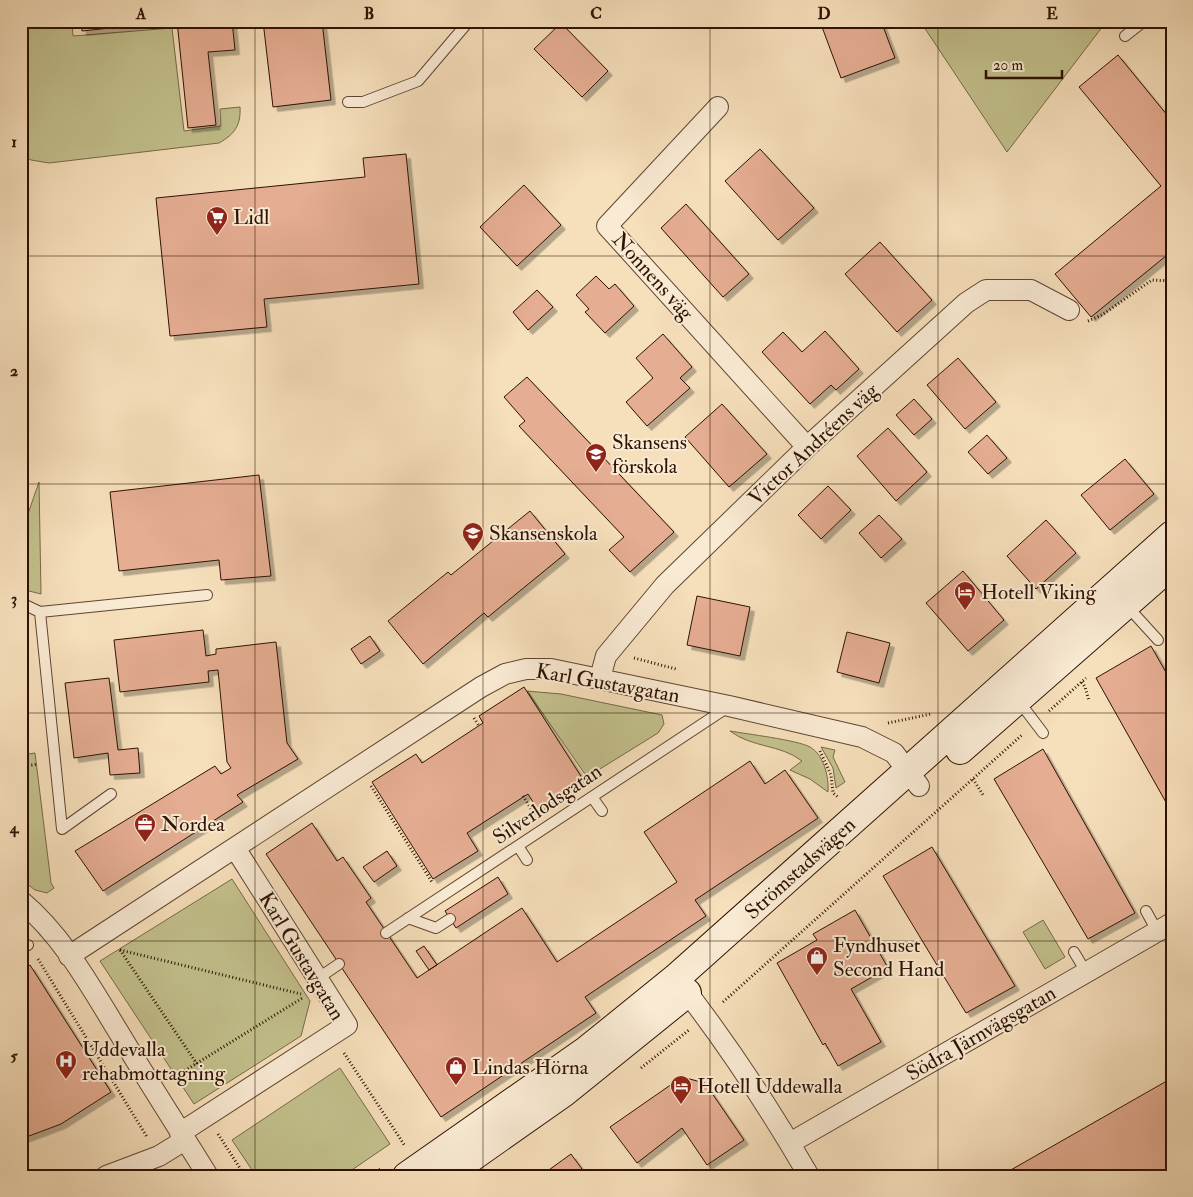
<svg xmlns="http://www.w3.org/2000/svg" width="1193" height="1197" viewBox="0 0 1193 1197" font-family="'IM FELL Double Pica',serif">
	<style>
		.green { fill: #c2c08c; stroke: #786947 }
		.building { fill: #e5ad92; stroke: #2e1202; filter: url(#shadow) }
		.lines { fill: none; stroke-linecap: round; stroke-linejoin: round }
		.service-casing { stroke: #604530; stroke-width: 12 }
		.minor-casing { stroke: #604530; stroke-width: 22 }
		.secondary-casing { stroke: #2e1202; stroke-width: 30 }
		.path { stroke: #2e1202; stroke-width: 3; stroke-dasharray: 1 2.5; stroke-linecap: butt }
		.service { stroke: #f9ead3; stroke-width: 10 }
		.minor { stroke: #f9ead3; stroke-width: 20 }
		.secondary { stroke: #f9ead3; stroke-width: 28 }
		.grid { fill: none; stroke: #2e1202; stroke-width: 1; stroke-opacity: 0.55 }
		.labels { text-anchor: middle; stroke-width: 4; stroke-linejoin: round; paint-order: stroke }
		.poi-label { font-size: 21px; fill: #2e1202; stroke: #f9ead3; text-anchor: start }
		.street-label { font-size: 21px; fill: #2e1202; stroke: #f9ead3 }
		.neatline { fill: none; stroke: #2e1202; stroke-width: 2 }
		.grid-label { font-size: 16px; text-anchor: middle; font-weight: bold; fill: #2e1202 }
	</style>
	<defs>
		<filter id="shadow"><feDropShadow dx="4.5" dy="4.5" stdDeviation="0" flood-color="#0004"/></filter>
	</defs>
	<rect width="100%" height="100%" fill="#f6dfbb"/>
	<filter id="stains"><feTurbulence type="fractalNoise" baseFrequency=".004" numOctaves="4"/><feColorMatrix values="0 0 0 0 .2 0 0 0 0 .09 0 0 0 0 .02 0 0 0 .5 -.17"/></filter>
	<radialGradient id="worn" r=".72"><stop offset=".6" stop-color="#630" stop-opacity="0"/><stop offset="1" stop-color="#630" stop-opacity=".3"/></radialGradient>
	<path class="green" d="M21,21H72L73,36L172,28L184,131L221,126L220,109L240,107C241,125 235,134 219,143L49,163L31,160L21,155Z
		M920,21H1106V22L1007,152Z
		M39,482L41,594L21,589V534Z
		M527,691L561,694L662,715L664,724L658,733L587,777Z
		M730,731C747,734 797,740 810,747C824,755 829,777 828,792L810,779L790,770L802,761C780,744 752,748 730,731Z
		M821,747L835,750L833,757L845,782L836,788L833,768Z
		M35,753L51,883L54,888L47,893L35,890L21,879V755Z
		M232,879L310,1001L301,1036L194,1104L100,961Z
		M1043,920L1065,957L1045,969L1023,932Z
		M340,1068L390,1144L343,1176H256L232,1140Z"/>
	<path class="building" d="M81,21H232L235,50L208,52L216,125L188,128L177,21L82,31Z
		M263,21H322L331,100L273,107Z
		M836,21H881L895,58L841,78L822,27Z
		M561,23L608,71L582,97L534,49Z
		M1118,55L1172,121V251L1091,317L1055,274L1161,186L1079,87Z
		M760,149L814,208L778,240L725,181Z
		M406,154L419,284L264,299L267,327L170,336L156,198L365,177L363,158Z
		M524,185L561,225L517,266L480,227Z
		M686,204L749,274L723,297L661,228Z
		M880,242L932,300L897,332L845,274Z
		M596,276L609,289L615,284L634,306L605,333L585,312L589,309L576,295Z
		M537,290L553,307L528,330L513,312Z
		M825,331L859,369L836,390L831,385L810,404L762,352L783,332L802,352Z
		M663,334L692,367L680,378L690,388L647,426L626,402L653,378L636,358Z
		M958,358L996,402L965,429L927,385Z
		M527,377L674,532L630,572L609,550L624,537L519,426L525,421L504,397Z
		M914,399L932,419L914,435L896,415Z
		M722,404L767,454L729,487L685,437Z
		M888,428L927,472L896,501L857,456Z
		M987,435L1007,458L988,474L968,452Z
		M1125,459L1154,494L1110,530L1081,495Z
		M259,475L271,576L221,580L219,560L119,571L110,492Z
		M828,486L851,510L821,539L798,515Z
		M530,511L565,554L488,617L484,613L423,664L388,621L448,572L451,575Z
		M879,515L902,539L881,558L859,533Z
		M1046,520L1076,553L1036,589L1007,556Z
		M963,571L1004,620L968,651L926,603Z
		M697,596L750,607L740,656L687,645Z
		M203,630L206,656L216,654V649L276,642L287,743L298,759L237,795L243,802L103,891L75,851L215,766L221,774L231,768L227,762L218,670L208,671L209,682L120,692L114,640Z
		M847,632L890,643L879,683L837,672Z
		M370,636L380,651L361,664L351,649Z
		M1151,646L1172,683V813L1096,678Z
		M109,678L118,750L138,748L140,773L110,775L108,753L74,758L65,683Z
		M524,687L584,781L538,810L528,794L467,833L478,851L433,879L372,782L416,754L422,763L483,723L479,716Z
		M1043,749L1135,913L1088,939L994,779Z
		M750,761L765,784L785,770L818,818L695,900L706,916L585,997L596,1013L441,1117L266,854L312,823L337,861L343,857L371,898L366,902L417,978L522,908L557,962L677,882L644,832Z
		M932,847L1015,986L966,1013L883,876Z
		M387,851L397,866L374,882L363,867Z
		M498,877L508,894L456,928L445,911Z
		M855,910L888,968L851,989L881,1042L838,1066L825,1043L823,1045L777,963L817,940L813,934Z
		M424,946L437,965L429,970L416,951Z
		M30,965L111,1092L61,1124L21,1139V971Z
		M682,1077L705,1083L744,1140L707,1165L682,1128L637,1163L610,1127Z
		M1172,1078V1173L1166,1176L1002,1175Z
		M571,1154L587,1176H549L546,1172Z"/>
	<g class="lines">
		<g class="service-casing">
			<path id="service" d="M1125,36L1144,21
				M348,102H363L418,81L469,21
				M21,603L40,612L207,595
				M1127,606L1158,640
				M40,612L62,829L111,794
				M1018,700L1043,733
				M592,797L602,811
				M518,846L527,860
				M1146,911L1157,931
				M408,918L436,928L450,919
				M386,933L728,707
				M21,948L28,945
				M1074,952L1086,972
				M317,979L339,964"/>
		</g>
		<g class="minor-casing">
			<path id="minor" d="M718,107L607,226L807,447
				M600,678L606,656L665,585L807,447L966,303L986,290H1031L1069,310
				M21,901C64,937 92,989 121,1036C149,1083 179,1129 208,1176
				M69,956L481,687L505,674L526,669H551L729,706L862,737L894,753L919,786
				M679,982C727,1043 770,1109 809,1176
				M180,1133L347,1025L235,848
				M790,1143L1172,923
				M106,1176L159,1156L185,1140"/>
		</g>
		<g class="secondary-casing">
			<path id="secondary" d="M960,750L1172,564
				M407,1176L587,1050L676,978L1172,535
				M445,1176L563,1093L687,993"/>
		</g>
		<path class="path" d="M1088,321L1102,315L1152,280L1172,281
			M634,658L676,669
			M1082,682L1085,687L1089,701
			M1049,711L1086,678
			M474,718L479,726
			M888,723L931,714
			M820,751L831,775L833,793L838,797
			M21,767L38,764
			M973,779L983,795
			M371,786L432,882
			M523,796L535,815
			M120,950L301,994
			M120,950L197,1064
			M38,959L147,1137
			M723,1002L1022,735
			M344,1053L405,1146
			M641,1068L689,1030
			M173,1078L304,997
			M218,1134L245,1176
			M371,1176L382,1168"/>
		<use href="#service" class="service"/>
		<use href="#minor" class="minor"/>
		<use href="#secondary" class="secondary"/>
	</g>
	<path class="grid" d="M255,21V1176M483,21V1176M710,21V1176M938,21V1176M21,256H1172M21,484H1172M21,713H1172M21,941H1172"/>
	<defs>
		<g id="supermarket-pin" transform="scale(1.125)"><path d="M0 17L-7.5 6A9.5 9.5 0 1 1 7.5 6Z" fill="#8f2418" stroke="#f9ead3"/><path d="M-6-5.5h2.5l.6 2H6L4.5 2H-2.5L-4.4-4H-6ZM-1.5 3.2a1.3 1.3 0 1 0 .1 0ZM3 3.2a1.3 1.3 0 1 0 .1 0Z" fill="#fff"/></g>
		<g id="school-pin" transform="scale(1.125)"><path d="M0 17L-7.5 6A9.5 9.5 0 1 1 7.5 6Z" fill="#8f2418" stroke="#f9ead3"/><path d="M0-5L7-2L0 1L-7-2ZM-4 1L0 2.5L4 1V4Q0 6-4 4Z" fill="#fff"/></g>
		<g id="hotel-pin" transform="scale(1.125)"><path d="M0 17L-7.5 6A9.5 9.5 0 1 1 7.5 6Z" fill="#8f2418" stroke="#f9ead3"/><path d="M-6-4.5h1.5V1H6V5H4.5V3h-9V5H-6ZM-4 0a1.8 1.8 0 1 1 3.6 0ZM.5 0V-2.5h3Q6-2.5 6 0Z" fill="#fff"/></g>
		<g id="office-pin" transform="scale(1.125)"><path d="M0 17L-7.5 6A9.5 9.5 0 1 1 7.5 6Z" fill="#8f2418" stroke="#f9ead3"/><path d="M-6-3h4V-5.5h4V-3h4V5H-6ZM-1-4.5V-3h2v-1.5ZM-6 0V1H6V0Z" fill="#fff"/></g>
		<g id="shop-pin" transform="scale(1.125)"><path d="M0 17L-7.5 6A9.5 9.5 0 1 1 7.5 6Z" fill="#8f2418" stroke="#f9ead3"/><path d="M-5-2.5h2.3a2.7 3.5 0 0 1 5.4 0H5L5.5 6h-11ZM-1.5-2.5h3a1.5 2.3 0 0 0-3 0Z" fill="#fff"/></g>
		<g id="hospital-pin" transform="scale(1.125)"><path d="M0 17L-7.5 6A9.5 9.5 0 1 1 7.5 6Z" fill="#8f2418" stroke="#f9ead3"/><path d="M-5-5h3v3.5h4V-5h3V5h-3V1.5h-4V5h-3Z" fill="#fff"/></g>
	</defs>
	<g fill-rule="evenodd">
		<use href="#supermarket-pin" x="217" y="217"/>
		<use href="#school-pin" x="596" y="454"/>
		<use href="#school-pin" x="473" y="533"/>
		<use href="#hotel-pin" x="965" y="592"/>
		<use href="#office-pin" x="145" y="824"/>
		<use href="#shop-pin" x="817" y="957"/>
		<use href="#hospital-pin" x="66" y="1061"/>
		<use href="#shop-pin" x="456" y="1067"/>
		<use href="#hotel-pin" x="681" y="1086"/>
	</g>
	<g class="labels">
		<g class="poi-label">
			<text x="233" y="224">Lidl</text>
			<text x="612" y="449">Skansens<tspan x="612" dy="24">förskola</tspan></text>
			<text x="489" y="540">Skansenskola</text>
			<text x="981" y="599">Hotell Viking</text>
			<text x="161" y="831">Nordea</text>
			<text x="833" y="952">Fyndhuset<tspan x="833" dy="24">Second Hand</tspan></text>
			<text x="82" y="1056">Uddevalla<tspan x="82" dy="24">rehabmottagning</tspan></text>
			<text x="472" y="1074">Lindas Hörna</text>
			<text x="697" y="1093">Hotell Uddewalla</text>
		</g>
		<g class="street-label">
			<text transform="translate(653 276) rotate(48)" y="7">Nonnens väg</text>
			<text transform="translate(813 444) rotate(-43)" y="7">Victor Andréens väg</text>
			<text transform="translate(608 683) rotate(10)" y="7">Karl Gustavgatan</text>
			<text transform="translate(547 804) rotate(-34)" y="7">Silverlodsgatan</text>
			<text transform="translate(800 868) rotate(-42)" y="7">Strömstadsvägen</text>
			<text transform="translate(302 956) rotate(59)" y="7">Karl Gustavgatan</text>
			<text transform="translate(981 1033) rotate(-30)" y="7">Södra Järnvägsgatan</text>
		</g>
	</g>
	<rect width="1193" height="1197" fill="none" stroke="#f6dfbb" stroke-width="55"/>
	<path d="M986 70v8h76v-8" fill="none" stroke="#2e1202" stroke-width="2.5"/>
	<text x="993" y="70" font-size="15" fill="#2e1202" stroke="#f9ead3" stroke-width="4" paint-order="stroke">20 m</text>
	<rect x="28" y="28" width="1138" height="1142" class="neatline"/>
	<g class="grid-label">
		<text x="141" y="19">A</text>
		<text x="369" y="19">B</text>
		<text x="596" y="19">C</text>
		<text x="824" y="19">D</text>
		<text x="1052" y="19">E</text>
		<text x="14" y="147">1</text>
		<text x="14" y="376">2</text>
		<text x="14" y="604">3</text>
		<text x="14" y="833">4</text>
		<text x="14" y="1061">5</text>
	</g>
	<rect width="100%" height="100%" filter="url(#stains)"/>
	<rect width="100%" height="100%" fill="url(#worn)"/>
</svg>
